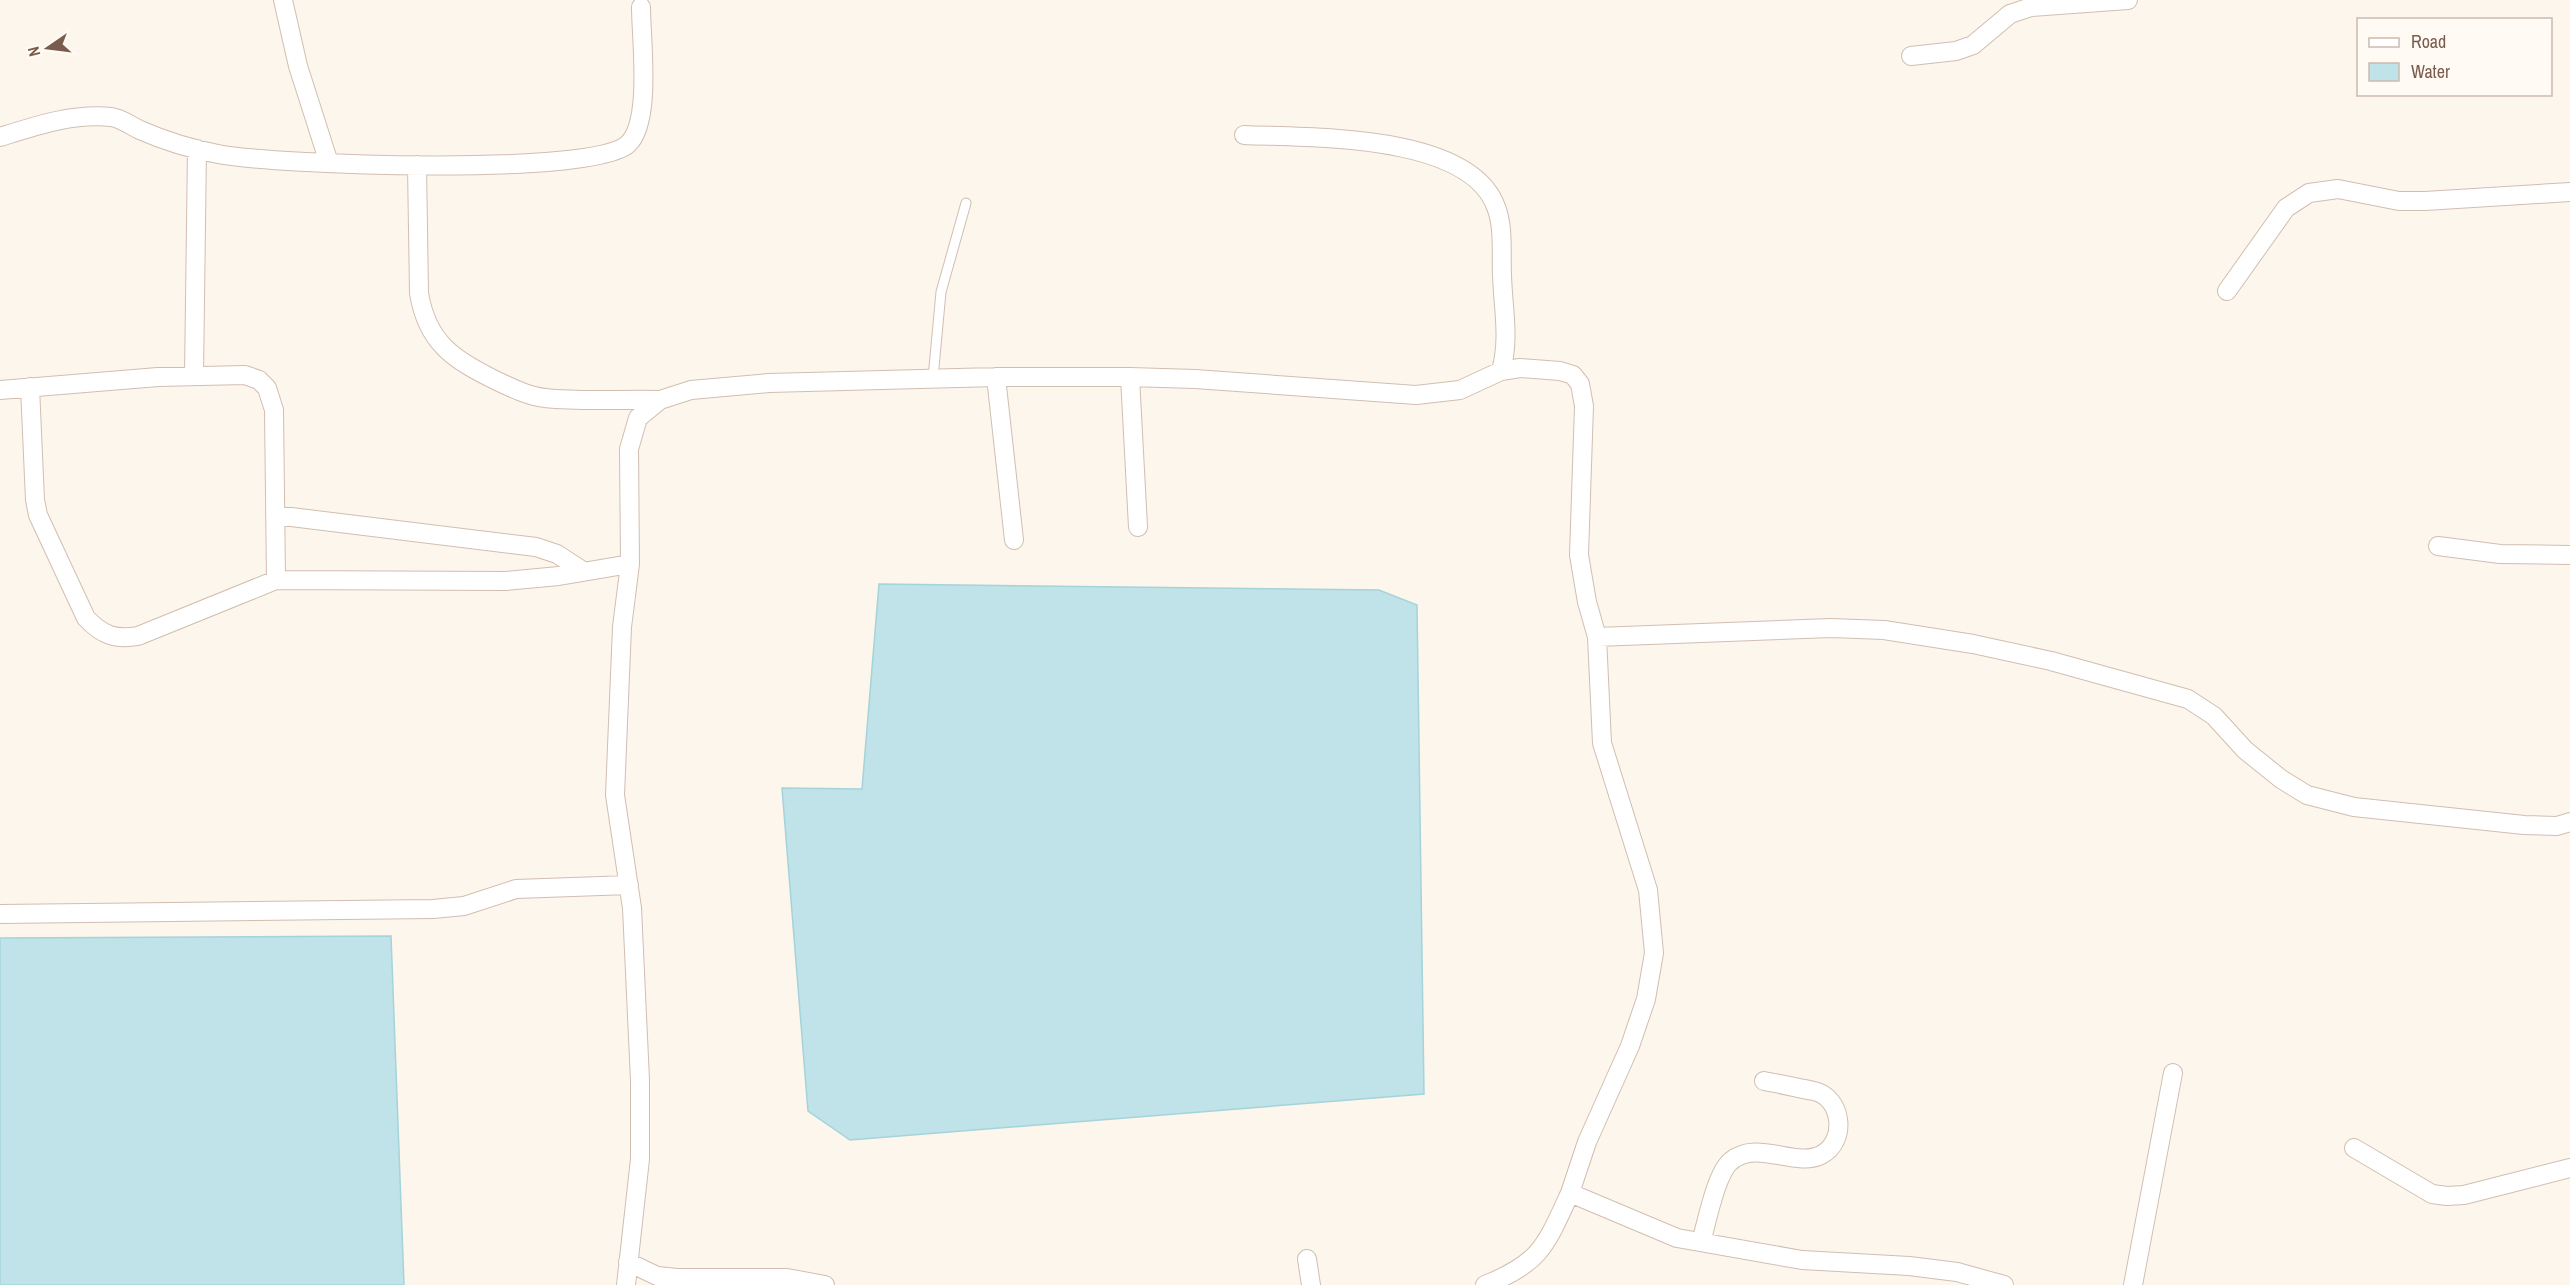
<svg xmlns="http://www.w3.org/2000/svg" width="2570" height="1285" font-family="'Archivo Narrow',sans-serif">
<rect width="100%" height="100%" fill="#fdf6ec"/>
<path fill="#bfe3e8" stroke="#a5d3da" stroke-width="1.5" d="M 879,584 L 1379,590 L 1417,605 L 1424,1094 L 850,1140 L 808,1111 L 782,788 L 862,789 Z
M 391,936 L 404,1285 L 0,1285 L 0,938 Z"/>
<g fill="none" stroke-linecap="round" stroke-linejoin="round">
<defs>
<path id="lane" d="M 933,378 L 941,292 L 966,203"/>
<path id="street" d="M 283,0 L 298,66 L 329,163
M 1911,56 L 1956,51 L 1973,45 L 2010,14 L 2031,7 L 2128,0
M 1244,135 C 1310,138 1469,133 1496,207 C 1504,227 1501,254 1502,275 C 1503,309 1510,338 1501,371
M 0,137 C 35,126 73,113 111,117 C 121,118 131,126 140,130 C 165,141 191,149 218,154 C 274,165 593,177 628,144 C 652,122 641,39 641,7
M 417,165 L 419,293 C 427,343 454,360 497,381 C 512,388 528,396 545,398 C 582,402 622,399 660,400
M 2227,291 L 2286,208 L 2309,193 L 2338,189 L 2399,201 L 2425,201 L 2570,192
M 194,376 L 197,149
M 996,377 L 1014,540
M 1130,377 L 1138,527
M 30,387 L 35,500 L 38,515 L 86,618 C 102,635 115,640 138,636 L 276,580 L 506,581 L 559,576 L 630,564
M 0,390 L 158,377 L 245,375 L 259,380 L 267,388 L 274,410 L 276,580
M 275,515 L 536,547 L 557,554 L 583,571
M 2438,546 L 2500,554 L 2570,555
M 1597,637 L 1831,628 L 1884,630 L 1973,644 L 2051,661 L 2188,699 L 2214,716 L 2245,750 L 2281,779 L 2307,795 L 2354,807 L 2524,825 L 2557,826 L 2570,822
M 0,914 L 433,909 L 464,906 L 516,889 L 629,885
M 2354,1148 L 2432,1194 L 2447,1196 L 2464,1195 L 2570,1168
M 1701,1242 C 1707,1222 1716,1173 1731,1161 C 1757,1139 1795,1168 1821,1155 C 1848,1141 1842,1097 1814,1091 C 1798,1088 1781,1084 1764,1081
M 1307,1259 L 1311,1285
M 628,1262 L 657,1276 L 677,1278 L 787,1278 L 825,1285
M 626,1285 L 640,1159 L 640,1080 L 632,908 L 615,795 L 622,627 L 630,564 L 629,449 L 638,418 L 660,400 L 691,390 L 769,383 L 996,377 L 1130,377 L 1195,379 L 1416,395 L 1460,390 L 1501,371 L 1520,368 L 1560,371 L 1573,375 L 1580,384 L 1584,406 L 1579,555 L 1587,602 L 1597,637 L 1602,743 L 1648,890 L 1654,953 L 1646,999 L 1630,1046 L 1587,1142 L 1570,1193 L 1677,1238 L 1802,1260 L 1909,1266 L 1957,1272 L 2004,1285
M 1485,1285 C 1541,1263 1546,1245 1570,1193
M 2133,1285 L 2173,1073"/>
</defs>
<use href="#lane" stroke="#d1beb0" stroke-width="11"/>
<use href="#street" stroke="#d1beb0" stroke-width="20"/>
<use href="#lane" stroke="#fff" stroke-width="9"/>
<use href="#street" stroke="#fff" stroke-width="18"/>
</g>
<rect x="2357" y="18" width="195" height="78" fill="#fffaf3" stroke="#cabbb1" stroke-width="1.5"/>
<rect x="2369" y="38" width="30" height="9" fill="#ffffff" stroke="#cabbb1" stroke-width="1.5"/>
<text x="2411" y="48" font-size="18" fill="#7a5c4d">Road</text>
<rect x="2369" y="63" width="30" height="18" fill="#bfe3e8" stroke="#cabbb1" stroke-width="1.5"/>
<text x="2411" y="78" font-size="18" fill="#7a5c4d">Water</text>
<g transform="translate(48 48) rotate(256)" stroke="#fffaf3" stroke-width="4.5" paint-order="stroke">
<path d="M0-4.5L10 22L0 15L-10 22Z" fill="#7a5c4d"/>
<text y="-9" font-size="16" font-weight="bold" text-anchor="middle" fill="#7a5c4d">N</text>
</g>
</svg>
